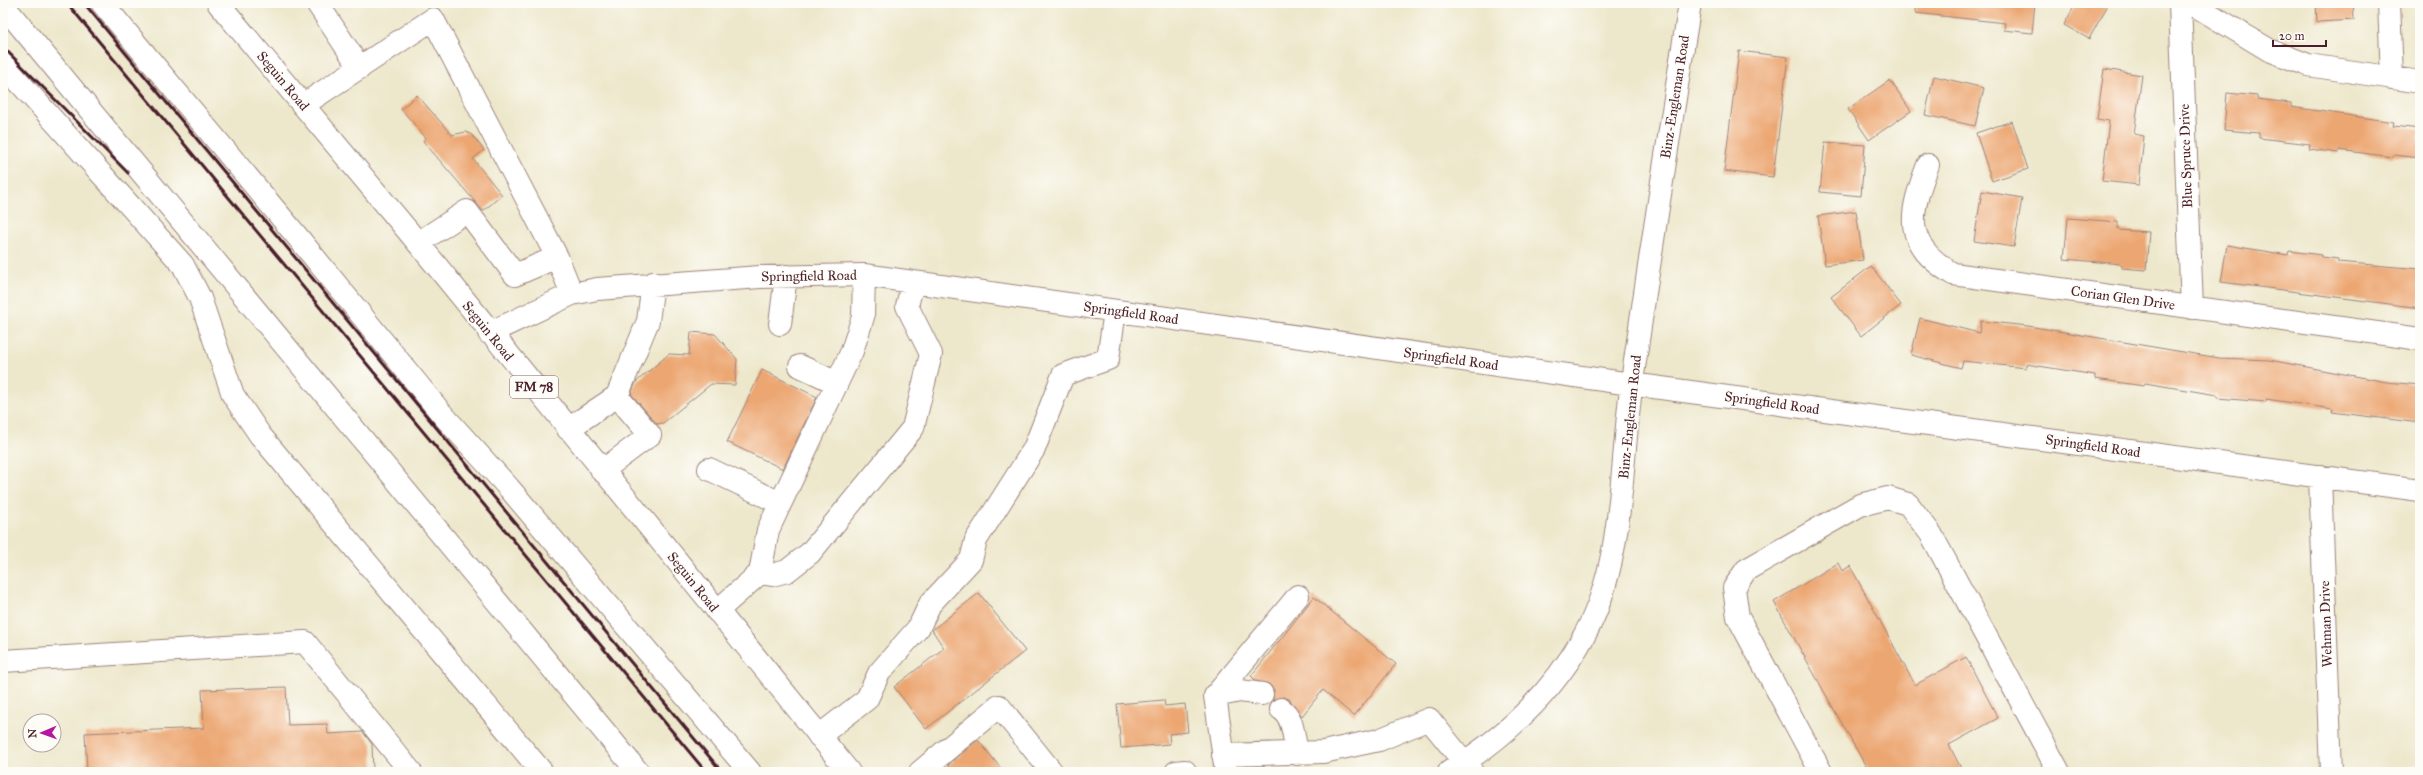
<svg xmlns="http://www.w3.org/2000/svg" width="2423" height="775" font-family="'IM FELL Great Primer',serif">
<rect width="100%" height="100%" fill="#fdfcf7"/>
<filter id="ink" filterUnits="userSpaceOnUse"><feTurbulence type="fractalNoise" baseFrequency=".025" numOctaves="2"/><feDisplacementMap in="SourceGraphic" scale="8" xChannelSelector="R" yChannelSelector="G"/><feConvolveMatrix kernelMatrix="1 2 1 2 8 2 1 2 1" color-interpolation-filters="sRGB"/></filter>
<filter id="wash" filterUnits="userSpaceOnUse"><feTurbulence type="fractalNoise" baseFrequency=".012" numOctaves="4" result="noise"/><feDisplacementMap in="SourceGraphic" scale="16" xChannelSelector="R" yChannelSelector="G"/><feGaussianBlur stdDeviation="0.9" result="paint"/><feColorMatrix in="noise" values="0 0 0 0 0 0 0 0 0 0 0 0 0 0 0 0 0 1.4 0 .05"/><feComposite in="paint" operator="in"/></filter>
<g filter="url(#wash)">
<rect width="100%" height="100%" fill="#ede7cb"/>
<g id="blocks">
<path fill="#eca671" d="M 1915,3 L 2035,3 L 2032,33 L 2004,30 L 2005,23 L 1915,13 Z
M 2076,3 L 2109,3 L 2089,39 L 2064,25 Z
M 2316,3 L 2353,3 L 2354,20 L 2317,22 Z
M 1739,51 L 1788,57 L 1773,177 L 1724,171 Z
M 2104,69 L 2142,75 L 2134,134 L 2144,136 L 2139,185 L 2102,181 L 2109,121 L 2097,119 Z
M 1934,76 L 1984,88 L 1975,126 L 1925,115 Z
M 1890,80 L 1911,111 L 1869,140 L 1848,109 Z
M 2227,93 L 2257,96 L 2257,99 L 2291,103 L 2291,107 L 2394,122 L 2393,126 L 2420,129 L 2420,158 L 2394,155 L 2393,157 L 2339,150 L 2339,153 L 2309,149 L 2310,144 L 2259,138 L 2259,133 L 2224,130 Z
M 417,95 L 452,135 L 466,132 L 472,135 L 484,150 L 473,159 L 502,195 L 483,211 L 423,141 L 426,138 L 401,109 Z
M 2012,121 L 2028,169 L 1992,181 L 1976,133 Z
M 1825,142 L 1865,145 L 1861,196 L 1820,192 Z
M 1982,191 L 2022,198 L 2014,247 L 1974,241 Z
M 1856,211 L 1863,260 L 1825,265 L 1818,216 Z
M 2068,218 L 2118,222 L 2118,230 L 2149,232 L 2146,270 L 2122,268 L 2122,264 L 2064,259 Z
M 2227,245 L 2288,255 L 2289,251 L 2322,255 L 2322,257 L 2338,259 L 2338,262 L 2420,269 L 2420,308 L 2221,282 Z
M 1871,266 L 1901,305 L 1861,336 L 1831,297 Z
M 1920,318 L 1979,333 L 1981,321 L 2028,326 L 2219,358 L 2269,360 L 2387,382 L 2420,385 L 2420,423 L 2332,412 L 2333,409 L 2266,399 L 2266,402 L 2217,398 L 2217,395 L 2145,383 L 2144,386 L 2095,379 L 2095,375 L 2026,364 L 2026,368 L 1963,361 L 1961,368 L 1911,355 Z
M 691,332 L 715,334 L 737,359 L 735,385 L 711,384 L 663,423 L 657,424 L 631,394 L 636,382 L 669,354 L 689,355 Z
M 762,370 L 817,397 L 783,469 L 727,442 Z
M 1838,563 L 1842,571 L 1850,566 L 1915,685 L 1966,657 L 1998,718 L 1949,745 L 1963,772 L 1869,772 L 1774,602 Z
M 979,593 L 1025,651 L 926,729 L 894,687 L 944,648 L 932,630 Z
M 1314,597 L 1396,664 L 1354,716 L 1323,690 L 1302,716 L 1289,699 L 1283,697 L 1273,700 L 1274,690 L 1269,684 L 1256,681 L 1251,676 Z
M 286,687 L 288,725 L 327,724 L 328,734 L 363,732 L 372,744 L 373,772 L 87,772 L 85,733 L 204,728 L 202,690 Z
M 1164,700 L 1165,706 L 1185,704 L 1188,732 L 1169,734 L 1170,744 L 1121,748 L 1117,704 Z
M 978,740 L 1004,772 L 953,772 L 948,765 Z"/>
</g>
</g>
<g filter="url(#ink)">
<use href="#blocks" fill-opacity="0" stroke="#9c837b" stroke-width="1"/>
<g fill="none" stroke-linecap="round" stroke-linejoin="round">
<defs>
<path id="minor" d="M 102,3 L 296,235 L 442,414 L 509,488 L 750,772
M 317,3 L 360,68
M 2180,3 L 2192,308
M 2191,3 L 2269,50 L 2308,65 L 2420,82
M 2389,3 L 2392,78
M 3,5 L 638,772
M 3,64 L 183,265 L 200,298 L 233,395 L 260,435 L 542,772
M 303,105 L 433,19 L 557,257 L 572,294
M 1928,165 C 1909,215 1902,243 1953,274 L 2420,339
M 418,243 L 467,211 L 515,275 L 557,257
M 780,324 L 786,276
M 489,333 L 572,294 L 597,289 L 760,277 L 864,275 L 1631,384 L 2420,490
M 800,366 L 837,383
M 568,429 L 617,396 L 648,321 L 653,283
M 709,469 L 780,503
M 602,471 L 650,435 L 617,396
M 2320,476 L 2331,772
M 760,573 L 772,575 L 787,571 L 810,553 L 913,428 L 931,354 L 907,306 L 913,282
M 717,611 L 760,573 L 768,530 L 852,351 L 863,317 L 864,275
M 3,661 L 305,642 L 411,772
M 1215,696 L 1240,691 L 1262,694
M 1281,709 C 1294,717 1294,740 1297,754
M 819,736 L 867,699 L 879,673 L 919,627 L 930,604 L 971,560 L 976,540 L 1034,449 L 1063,375 L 1108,359 L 1115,311
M 1223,755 L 1323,752 L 1379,740 L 1429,719 L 1472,772
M 920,772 L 999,706 L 1052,772
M 1176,772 L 1185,771
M 1226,772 L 1215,696 L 1298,596
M 1449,772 C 1504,738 1552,694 1584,636 C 1625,563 1620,463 1632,382 C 1650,255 1670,129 1690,3
M 1821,772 L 1738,617 L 1734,588 L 1746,570 L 1860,505 L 1888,498 L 1908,504 L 1931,534 L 2059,772"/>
<path id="major" d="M 218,3 L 418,243 L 849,772"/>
</defs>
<use href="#minor" stroke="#9c837b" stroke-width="24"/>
<use href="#major" stroke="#9c837b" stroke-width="24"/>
<use href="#minor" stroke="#fff" stroke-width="22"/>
<use href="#major" stroke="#fff" stroke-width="22"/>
<path stroke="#4a1f2b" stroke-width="3" d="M 67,3 L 706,772
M 84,3 L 722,772
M 3,47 L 128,173"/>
</g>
</g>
<g text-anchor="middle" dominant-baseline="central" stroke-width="4" stroke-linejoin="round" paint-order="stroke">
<rect fill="#fdfcf7" stroke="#806168" stroke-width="1" x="510" y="376" width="48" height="22" rx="3"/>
<g font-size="13" font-weight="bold" fill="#4a1f2b">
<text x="534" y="387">FM 78</text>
</g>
<g font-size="14" fill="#4a1f2b" stroke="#fdfcf7">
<text transform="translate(283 81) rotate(50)">Seguin Road</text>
<text transform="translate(1675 97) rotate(-81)">Binz-Engleman Road</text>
<text transform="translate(2186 156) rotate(-92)">Blue Spruce Drive</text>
<text transform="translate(809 276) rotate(-1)">Springfield Road</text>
<text transform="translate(2123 298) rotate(8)">Corian Glen Drive</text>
<text transform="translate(1131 313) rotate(8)">Springfield Road</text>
<text transform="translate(488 331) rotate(51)">Seguin Road</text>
<text transform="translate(1451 359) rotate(8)">Springfield Road</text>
<text transform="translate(1772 403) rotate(8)">Springfield Road</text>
<text transform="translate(1630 417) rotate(-84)">Binz-Engleman Road</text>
<text transform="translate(2093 446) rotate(8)">Springfield Road</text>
<text transform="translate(693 582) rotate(51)">Seguin Road</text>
<text transform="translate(2326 624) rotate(-92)">Wehman Drive</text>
</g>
</g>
<rect width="2423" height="775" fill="none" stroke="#fdfcf7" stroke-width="16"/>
<g transform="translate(42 733) rotate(268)"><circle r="19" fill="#fdfcf7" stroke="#b5a4a5"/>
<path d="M0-3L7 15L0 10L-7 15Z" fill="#b5179e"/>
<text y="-6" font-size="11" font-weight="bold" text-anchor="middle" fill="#4a1f2b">N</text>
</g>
<path d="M2273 40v6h53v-6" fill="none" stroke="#4a1f2b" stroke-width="2"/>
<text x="2279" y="40" font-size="12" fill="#4a1f2b" stroke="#fdfcf7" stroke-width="3" paint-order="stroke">20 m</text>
</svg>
